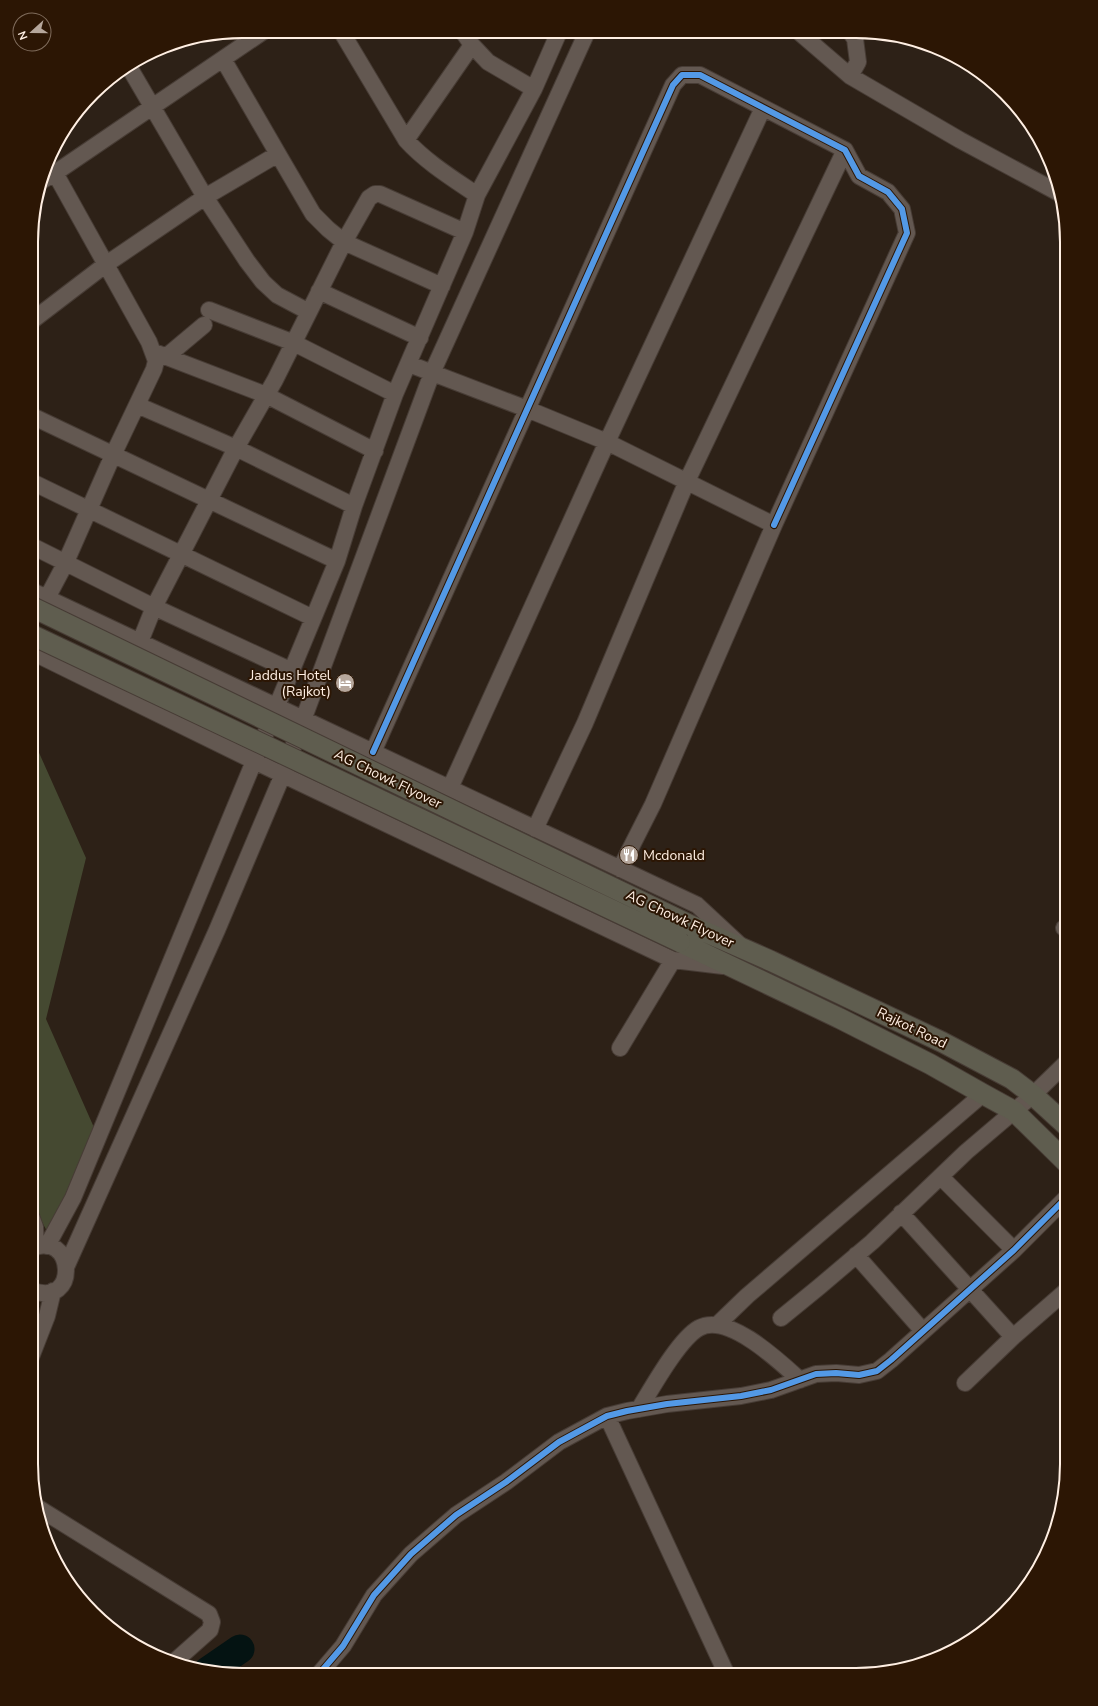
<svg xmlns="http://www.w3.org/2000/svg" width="1098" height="1706" font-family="'Nunito Sans',sans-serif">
<rect width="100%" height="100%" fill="#2d2117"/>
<path fill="#454931" d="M 32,737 L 86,858 L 46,1019 L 96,1132 L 48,1233 L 31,1202 Z"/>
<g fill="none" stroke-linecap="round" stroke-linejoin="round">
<path stroke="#041312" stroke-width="29" d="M 208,1671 L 240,1649"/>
<defs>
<path id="minor" d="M 341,31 L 406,140
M 463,32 L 472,45 L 406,140 C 426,162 452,178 477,195
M 800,33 L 850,76 L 960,140 L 1057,192
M 472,45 L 488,62 L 534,89
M 223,59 L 278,154
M 129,67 L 205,197 L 247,261 L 263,282 L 277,295 L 309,312
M 850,76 L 858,62 L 855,39 L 851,33
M 55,173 L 264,31
M 43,180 L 55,173 L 149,342 L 156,361 L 154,369 L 113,455 L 65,564 L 47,598
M 319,291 L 420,338
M 209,310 L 294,343 L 395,394
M 33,320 L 105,265 L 205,197 L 278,154 L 313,214 L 328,229 L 344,242 L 442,286
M 154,352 L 266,395 L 375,451
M 167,356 L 204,325
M 409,364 L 527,409 L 607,442 L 774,525 L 653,804 L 620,869
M 137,405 L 236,448 L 354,506
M 32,416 L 337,561
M 32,482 L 313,618
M 32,546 L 154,607 L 292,671
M 32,591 L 697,905 L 739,944
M 140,642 L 154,607 L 236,448 L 275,380 L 344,242 L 369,198 L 375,194 L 380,194 L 465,232
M 32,652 L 254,761 L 673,960 L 723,966
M 373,752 L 673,85 L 682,75 L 700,75 L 845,150 L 859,176 L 888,192 L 902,209 L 907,233 L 774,525
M 450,788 L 607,442 L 763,108
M 535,829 L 585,723 L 687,481 L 845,150
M 1064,928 L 1067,926
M 620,1048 L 673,960
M 941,1177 L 1014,1250
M 901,1213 L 1013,1337
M 31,1216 L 35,1227 L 36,1247
M 47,1246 L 73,1198 L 337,561 L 354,506 L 395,394 L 465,232 L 477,195 L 534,89 L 559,32
M 856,1255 L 923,1331
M 67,1265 L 217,930 L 283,774 L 432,373 L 587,32
M 31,1290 C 81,1310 74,1227 31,1249
M 781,1318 L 819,1287 L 872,1242 L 966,1152 L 1033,1095 L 1067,1062
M 718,1324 L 747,1296 L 983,1094
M 31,1357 L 47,1316 L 53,1291
M 965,1383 L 1013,1337 L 1067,1290
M 639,1409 C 652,1388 679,1339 699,1328 C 728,1312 780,1362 800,1380
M 607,1416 L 727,1675
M 40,1509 L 209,1614 L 212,1622 L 210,1630 L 174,1662
M 319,1674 L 343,1646 L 374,1595 L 411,1554 L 456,1515 L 506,1482 L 559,1442 L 607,1416 L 627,1411 L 667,1404 L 741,1396 L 771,1390 L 816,1374 L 836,1373 L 859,1375 L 877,1371 L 891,1360 L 1014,1250 L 1067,1197"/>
<path id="major" d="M 692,926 L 771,961 L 942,1042 L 1012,1079 L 1033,1095 L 1067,1126
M 680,942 L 839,1018 L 930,1064 L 983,1094 L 1014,1111 L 1067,1163"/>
</defs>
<use href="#minor" stroke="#473c35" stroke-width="18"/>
<use href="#major" stroke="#473c35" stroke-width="22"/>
<use href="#minor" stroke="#635851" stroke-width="16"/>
<use href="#major" stroke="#5f5d4f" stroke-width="20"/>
<defs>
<path id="major-bridge" d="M 32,607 L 692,926
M 32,635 L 680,942"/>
</defs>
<use href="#major-bridge" stroke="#473c35" stroke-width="22" stroke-linecap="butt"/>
<use href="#major-bridge" stroke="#5f5d4f" stroke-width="20"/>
<defs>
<path id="cycleway" d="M 373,752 L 673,85 L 682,75 L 700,75 L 845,150 L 859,176 L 888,192 L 902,209 L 907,233 L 774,525
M 319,1674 L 343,1646 L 374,1595 L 411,1554 L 456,1515 L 506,1482 L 559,1442 L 607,1416 L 627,1411 L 667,1404 L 741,1396 L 771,1390 L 816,1374 L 836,1373 L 859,1375 L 877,1371 L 891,1360 L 1014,1250 L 1067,1197"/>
</defs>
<use href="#cycleway" stroke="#2c1604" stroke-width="8"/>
<use href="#cycleway" stroke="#5399e6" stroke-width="6"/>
</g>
<defs>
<symbol id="hotel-disc" viewBox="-11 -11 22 22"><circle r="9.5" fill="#b6a79c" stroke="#2c1604"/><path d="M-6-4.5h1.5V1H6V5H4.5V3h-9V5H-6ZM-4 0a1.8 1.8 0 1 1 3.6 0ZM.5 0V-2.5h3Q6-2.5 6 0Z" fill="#fff"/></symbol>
<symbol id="restaurant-disc" viewBox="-11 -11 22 22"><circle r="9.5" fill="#b6a79c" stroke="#2c1604"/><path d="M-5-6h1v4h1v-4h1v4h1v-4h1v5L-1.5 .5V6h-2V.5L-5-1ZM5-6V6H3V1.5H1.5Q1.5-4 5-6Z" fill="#fff"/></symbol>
</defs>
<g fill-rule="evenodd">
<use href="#hotel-disc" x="334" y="672" width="22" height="22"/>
<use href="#restaurant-disc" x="618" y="844" width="22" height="22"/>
</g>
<g text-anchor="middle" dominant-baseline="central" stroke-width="4" stroke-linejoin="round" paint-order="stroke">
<g font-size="14" fill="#ffefe3" stroke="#2c1604" text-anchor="end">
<text x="331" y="675">Jaddus Hotel<tspan x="331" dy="16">(Rajkot)</tspan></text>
<text x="643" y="855" text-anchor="start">Mcdonald</text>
</g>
<g font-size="14" fill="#ffefe3" stroke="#2c1604">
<text transform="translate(388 779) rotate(26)">AG Chowk Flyover</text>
<text transform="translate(680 919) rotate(25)">AG Chowk Flyover</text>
<text transform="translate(912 1028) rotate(26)">Rajkot Road</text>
</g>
</g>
<path d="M0 0H1098V1706H0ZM242 38H856A204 204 0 0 1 1060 242V1464A204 204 0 0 1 856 1668H242A204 204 0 0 1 38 1464V242A204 204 0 0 1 242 38Z" fill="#2c1604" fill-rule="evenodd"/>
<path fill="none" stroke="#ffefe3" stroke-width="2" d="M242 38H856A204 204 0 0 1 1060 242V1464A204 204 0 0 1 856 1668H242A204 204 0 0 1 38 1464V242A204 204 0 0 1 242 38Z"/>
<g transform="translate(32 32) rotate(249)"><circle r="19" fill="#2c1604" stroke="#806d5d"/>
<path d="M0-3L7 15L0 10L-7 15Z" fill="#b6a79c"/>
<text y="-6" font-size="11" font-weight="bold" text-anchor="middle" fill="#ffefe3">N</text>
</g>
</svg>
